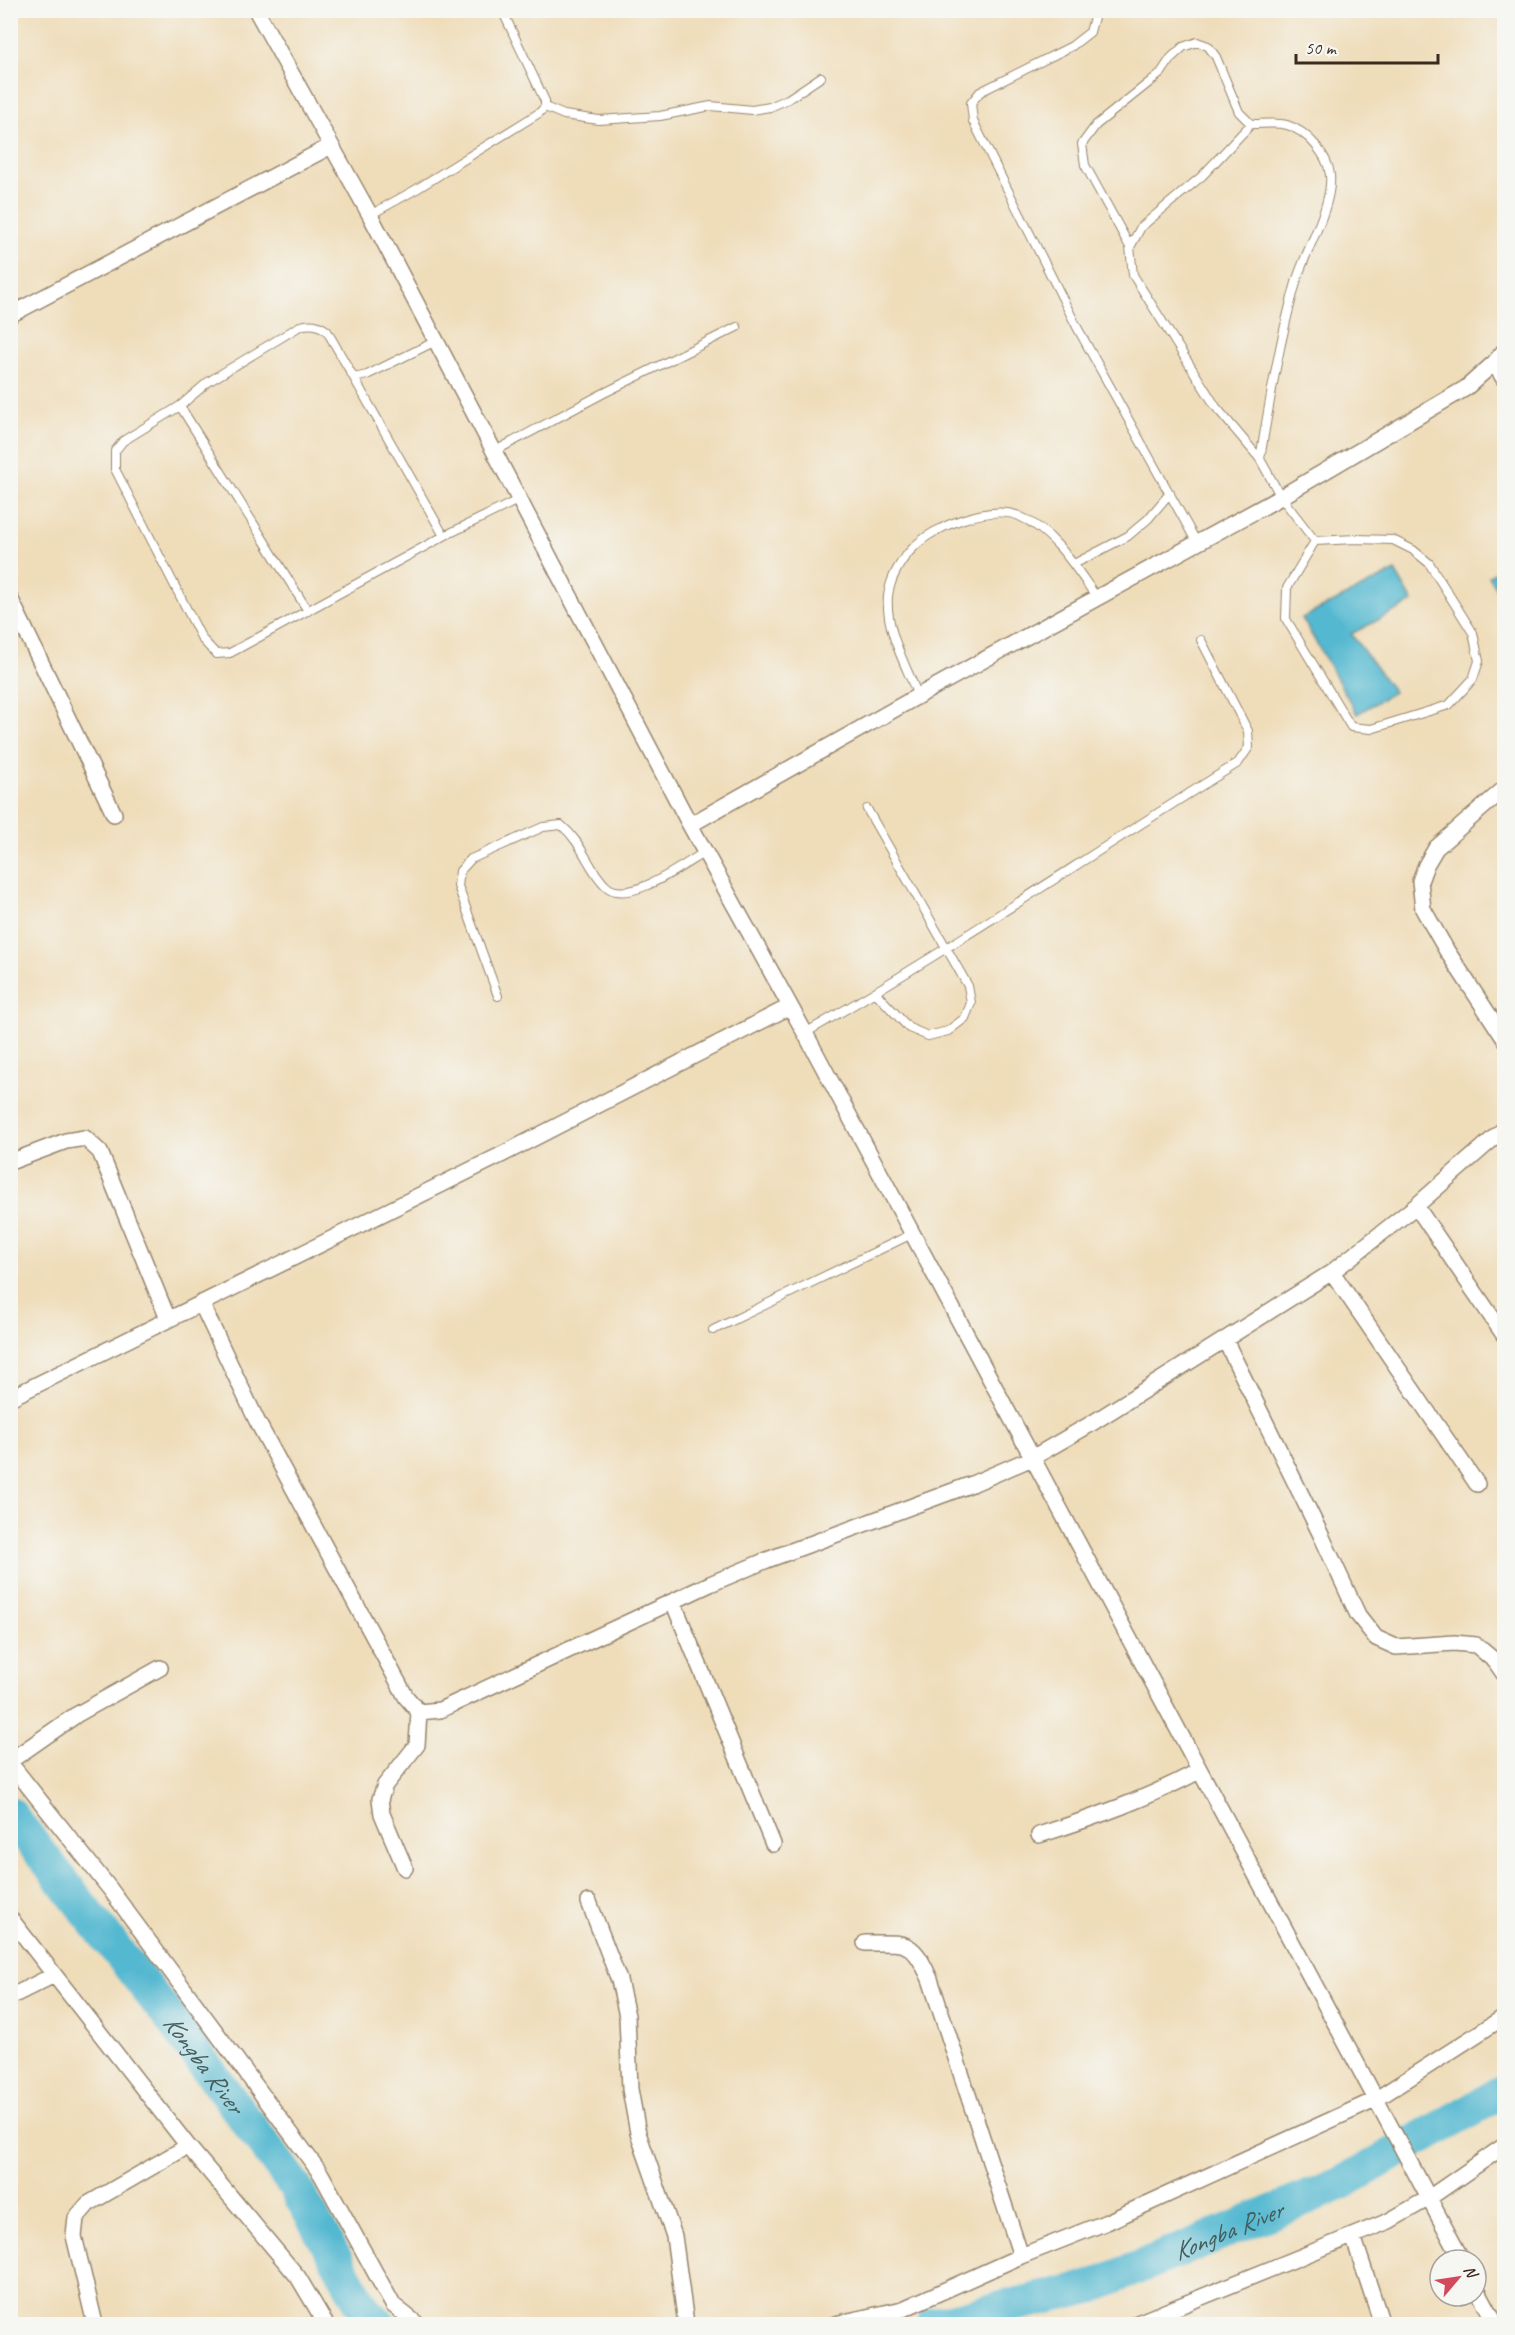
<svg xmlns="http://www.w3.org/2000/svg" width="1515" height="2335" font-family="Caveat,sans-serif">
<rect width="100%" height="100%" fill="#f6f6f2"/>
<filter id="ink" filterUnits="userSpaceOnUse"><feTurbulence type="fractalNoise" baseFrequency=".0167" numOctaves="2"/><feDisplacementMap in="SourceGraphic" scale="12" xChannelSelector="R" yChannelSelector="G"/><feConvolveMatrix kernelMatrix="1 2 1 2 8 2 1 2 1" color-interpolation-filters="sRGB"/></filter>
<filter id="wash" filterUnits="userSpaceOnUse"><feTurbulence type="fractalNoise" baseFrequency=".008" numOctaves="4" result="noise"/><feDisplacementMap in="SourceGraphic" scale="24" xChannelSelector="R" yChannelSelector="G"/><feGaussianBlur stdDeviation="1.35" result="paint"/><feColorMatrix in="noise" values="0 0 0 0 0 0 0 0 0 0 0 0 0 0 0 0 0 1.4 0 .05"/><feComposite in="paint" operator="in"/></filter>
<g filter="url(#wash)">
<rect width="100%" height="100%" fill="#efddba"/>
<path fill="#52b8d0" stroke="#467177" stroke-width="1.5" d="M 1504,568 L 1504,603 L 1489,576 Z
M 1395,571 L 1413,602 L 1351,634 L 1394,692 L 1357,714 L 1302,618 Z"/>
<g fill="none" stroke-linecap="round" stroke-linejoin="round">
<g stroke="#52b8d0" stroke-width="34">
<path id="s1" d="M 10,1814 L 173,2022 L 294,2185 L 366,2312 L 380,2324"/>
<path id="s2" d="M 933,2324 L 1091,2287 L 1340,2184 L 1504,2091"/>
</g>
</g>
</g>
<g filter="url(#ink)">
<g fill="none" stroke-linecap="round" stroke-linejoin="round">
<defs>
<path id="service" d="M 1096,10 L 1090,32 L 1072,46 L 980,92 L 971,103 L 973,121 L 1078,329 L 1197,543
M 545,107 L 564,115 L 599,120 L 660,116 L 711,106 L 752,110 L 770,107 L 788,99 L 821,77
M 1251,124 L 1202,176 L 1141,227 L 1130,247 L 1133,275 L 1216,407 L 1260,459 L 1281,497 L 1315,541 L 1356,539 L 1393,540 L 1413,550 L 1429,563 L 1473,633 L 1479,661 L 1473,679 L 1449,705 L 1371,729 L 1351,727 L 1286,619 L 1287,588 L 1315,541
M 370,215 L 415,190 L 539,113 L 545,107 L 545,101 L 502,10
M 1130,247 L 1085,165 L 1082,144 L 1096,125 L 1161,73 L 1171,58 L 1183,47 L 1197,42 L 1208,46 L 1216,57 L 1239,112 L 1251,124 C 1262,124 1277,122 1287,125 C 1307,131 1328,155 1330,175 C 1333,205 1306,250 1297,279 C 1280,338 1270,399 1260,459
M 436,341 L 367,375 L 354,378 L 327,331 C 318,324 311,323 300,326 L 208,382 L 180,406 L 123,441 L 115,451 L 115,469 L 202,639 L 216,654 L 230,653 L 444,536 L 520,499
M 354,378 L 444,536
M 180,406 L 308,611
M 495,451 L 602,394 L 737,327
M 1074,564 L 1128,536 L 1148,519 L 1170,493
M 918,696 C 906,665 885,630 888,596 C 890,578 901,560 913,548 C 933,526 991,504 1019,516 C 1054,531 1076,568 1097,598
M 867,809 L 968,986 L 971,1003 L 965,1018 L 948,1031 L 928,1036 L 909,1028 L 875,992
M 498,996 L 458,886 L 460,871 L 471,859 L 543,827 L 561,825 C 583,843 587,867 605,885 C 626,908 684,864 705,852
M 805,1033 C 952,949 1093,852 1238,763 L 1249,747 L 1248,731 L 1201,640
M 713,1330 L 912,1234"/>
<path id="minor" d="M 256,10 L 370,215 L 690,825 L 805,1033 L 1462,2260
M 10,315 L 331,146
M 1494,363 L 1504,379
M 10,598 L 114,814
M 1504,789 L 1436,848 L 1426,865 L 1420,881 L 1423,909 L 1447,951 L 1504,1038
M 690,825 L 918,696 L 1281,497 L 1466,388 L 1494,363 L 1504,351
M 10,1162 L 66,1141 L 85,1138 L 100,1152 L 168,1319
M 1416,1206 L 1504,1335
M 1332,1272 L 1477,1484
M 201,1303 L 257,1421 L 406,1697 L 419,1712 L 440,1710 L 710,1584 L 767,1560 L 972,1484 L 1032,1458 L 1089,1425 L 1332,1272 L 1416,1206 L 1504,1129
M 1225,1340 L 1321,1535 L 1358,1615 L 1376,1638 L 1396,1647 L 1454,1643 L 1476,1645 L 1495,1661 L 1504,1674
M 10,1398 L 501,1155 L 789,1007
M 673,1602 L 773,1844
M 10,1761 L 76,1715 L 160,1668
M 10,1763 L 110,1889 L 321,2174 L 393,2305 L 417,2324
M 1039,1835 C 1096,1817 1146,1799 1199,1771
M 405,1868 L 382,1814 L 380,1799 L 385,1785 L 417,1745 L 419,1712
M 589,1902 L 619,1980 L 627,2016 L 630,2089 L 638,2133 L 674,2236 L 686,2324
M 10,1918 L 188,2146 L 298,2277 L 326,2324
M 865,1943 C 907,1943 912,1939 930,1979 L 1021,2256
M 10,1997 L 54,1975
M 1353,2236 L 1382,2324
M 1476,2287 L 1496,2324
M 95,2324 L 74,2236 L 76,2218 L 88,2204 L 188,2146
M 835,2324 L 903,2309 L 1021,2256 L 1107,2222 L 1375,2100 L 1504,2017
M 1135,2324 L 1389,2221 L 1429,2198 L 1504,2146"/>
</defs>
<use href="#service" stroke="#95846c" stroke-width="10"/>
<use href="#minor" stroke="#95846c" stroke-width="18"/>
<use href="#service" stroke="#fff" stroke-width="8"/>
<use href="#minor" stroke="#fff" stroke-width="15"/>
</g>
</g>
<g text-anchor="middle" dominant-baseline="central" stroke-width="5" stroke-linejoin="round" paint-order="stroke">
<g font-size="26" font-style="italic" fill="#435c5c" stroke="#f6f6f2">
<text stroke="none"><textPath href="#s1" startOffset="316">Kongba River</textPath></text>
<text stroke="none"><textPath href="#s2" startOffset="310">Kongba River</textPath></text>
</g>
</g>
<rect width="1515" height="2335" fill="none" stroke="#f6f6f2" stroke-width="36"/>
<g transform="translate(1458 2278) rotate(61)"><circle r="28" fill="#f6f6f2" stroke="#aba49d" stroke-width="1.5"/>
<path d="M0-4.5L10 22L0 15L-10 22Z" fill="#d1495b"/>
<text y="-9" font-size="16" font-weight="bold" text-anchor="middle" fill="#3b2a1e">N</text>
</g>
<path d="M1296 54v9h142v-9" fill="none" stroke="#3b2a1e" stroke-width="3"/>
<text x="1305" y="54" font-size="18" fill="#3b2a1e" stroke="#f6f6f2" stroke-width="4.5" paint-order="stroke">50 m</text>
</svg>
